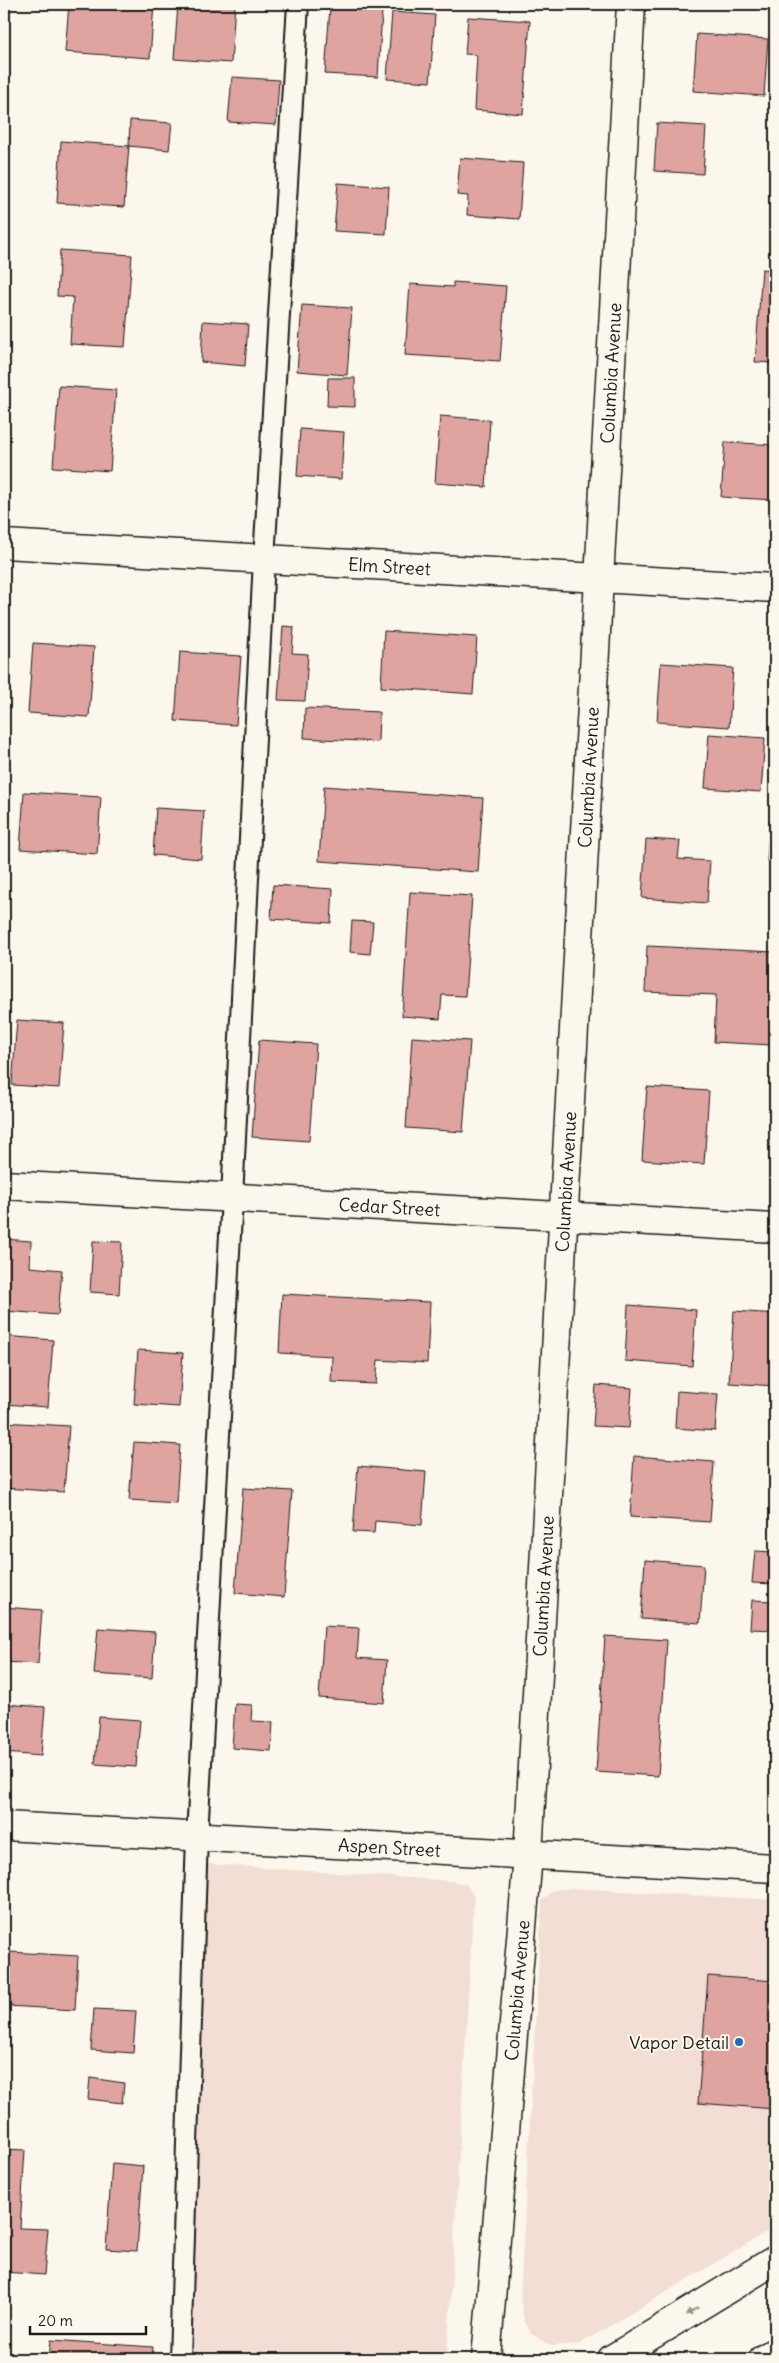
<svg xmlns="http://www.w3.org/2000/svg" width="779" height="2363" font-family="Delius,sans-serif">
<rect width="100%" height="100%" fill="#fbf7ec"/>
<filter id="ink" filterUnits="userSpaceOnUse"><feTurbulence type="fractalNoise" baseFrequency=".02" numOctaves="2"/><feDisplacementMap in="SourceGraphic" scale="10" xChannelSelector="R" yChannelSelector="G"/><feConvolveMatrix kernelMatrix="1 2 1 2 8 2 1 2 1" color-interpolation-filters="sRGB"/></filter>
<g filter="url(#ink)">
<path fill="#f3ded5" d="M 196,1863 L 452,1881 L 466,1884 L 474,1897 L 447,2359 L 180,2359 Z
M 573,1888 L 775,1900 L 775,2227 L 580,2344 L 551,2346 L 531,2334 L 524,2320 L 520,2299 L 542,1900 L 553,1890 Z"/>
<path fill="#dfa4a0" stroke="#1c1c1c" d="M 69,4 L 154,4 L 150,58 L 65,52 Z
M 178,4 L 235,4 L 231,63 L 174,59 Z
M 330,7 L 382,11 L 378,77 L 325,74 Z
M 392,12 L 435,15 L 430,82 L 387,79 Z
M 468,17 L 530,21 L 523,114 L 474,110 L 477,55 L 465,54 Z
M 697,34 L 768,39 L 764,96 L 693,91 Z
M 232,77 L 279,80 L 276,125 L 228,122 Z
M 130,120 L 172,123 L 169,150 L 129,146 Z
M 657,123 L 706,126 L 703,174 L 654,171 Z
M 61,141 L 129,146 L 124,207 L 57,203 Z
M 460,158 L 523,163 L 519,219 L 467,215 L 468,196 L 457,195 Z
M 338,183 L 389,187 L 386,234 L 334,231 Z
M 60,250 L 132,255 L 125,347 L 70,344 L 73,297 L 57,296 Z
M 762,269 L 775,270 L 775,363 L 755,362 Z
M 453,282 L 506,286 L 500,361 L 405,355 L 410,284 L 453,287 Z
M 302,305 L 352,308 L 347,375 L 297,371 Z
M 203,321 L 248,324 L 245,366 L 201,362 Z
M 328,378 L 355,378 L 355,407 L 327,406 Z
M 59,386 L 116,390 L 110,471 L 53,467 Z
M 440,416 L 490,420 L 486,487 L 435,483 Z
M 300,429 L 344,432 L 341,479 L 297,476 Z
M 725,442 L 775,445 L 775,500 L 721,497 Z
M 283,626 L 294,627 L 292,653 L 308,654 L 305,701 L 278,700 Z
M 384,631 L 477,637 L 473,694 L 381,687 Z
M 33,643 L 94,647 L 89,717 L 28,713 Z
M 180,652 L 241,656 L 236,725 L 175,721 Z
M 661,663 L 733,668 L 729,727 L 657,722 Z
M 305,708 L 379,712 L 378,742 L 304,738 Z
M 709,734 L 765,738 L 761,792 L 705,788 Z
M 324,786 L 483,798 L 478,872 L 319,861 Z
M 24,792 L 101,797 L 97,854 L 20,849 Z
M 156,808 L 204,811 L 201,859 L 153,855 Z
M 770,818 L 775,818 L 775,862 L 767,861 Z
M 646,839 L 680,841 L 678,859 L 710,861 L 707,903 L 642,898 Z
M 273,885 L 333,889 L 331,923 L 271,919 Z
M 410,892 L 472,896 L 465,996 L 442,995 L 440,1019 L 402,1016 Z
M 352,921 L 373,922 L 370,954 L 350,952 Z
M 647,946 L 775,952 L 772,1045 L 714,1042 L 716,995 L 645,992 Z
M 17,1020 L 64,1023 L 59,1088 L 12,1085 Z
M 412,1037 L 470,1041 L 463,1132 L 406,1128 Z
M 259,1040 L 316,1044 L 309,1141 L 252,1137 Z
M 647,1087 L 709,1091 L 704,1164 L 642,1160 Z
M 4,1239 L 31,1241 L 30,1267 L 62,1270 L 58,1315 L 4,1311 Z
M 93,1241 L 122,1242 L 119,1294 L 90,1292 Z
M 282,1294 L 430,1302 L 427,1363 L 378,1360 L 376,1384 L 331,1382 L 332,1356 L 279,1353 Z
M 628,1305 L 696,1310 L 692,1366 L 625,1361 Z
M 734,1311 L 775,1314 L 775,1386 L 729,1383 Z
M 4,1336 L 53,1340 L 48,1407 L 4,1404 Z
M 138,1350 L 183,1353 L 179,1407 L 134,1404 Z
M 596,1385 L 632,1388 L 629,1428 L 593,1426 Z
M 677,1391 L 718,1394 L 715,1431 L 675,1428 Z
M 4,1422 L 69,1426 L 64,1492 L 4,1488 Z
M 134,1442 L 180,1445 L 176,1503 L 129,1500 Z
M 634,1456 L 714,1462 L 710,1522 L 630,1517 Z
M 358,1466 L 426,1472 L 422,1525 L 375,1521 L 374,1533 L 353,1532 Z
M 243,1488 L 292,1491 L 284,1597 L 235,1593 Z
M 755,1551 L 775,1552 L 775,1584 L 752,1583 Z
M 645,1560 L 704,1565 L 700,1623 L 641,1619 Z
M 752,1600 L 775,1601 L 775,1630 L 750,1629 Z
M 4,1607 L 42,1610 L 38,1664 L 4,1662 Z
M 324,1626 L 359,1628 L 357,1658 L 387,1660 L 384,1703 L 319,1698 Z
M 98,1628 L 155,1632 L 152,1678 L 94,1674 Z
M 605,1636 L 667,1640 L 658,1776 L 596,1772 Z
M 4,1704 L 45,1707 L 41,1756 L 4,1753 Z
M 235,1704 L 252,1705 L 251,1721 L 273,1722 L 271,1751 L 232,1748 Z
M 99,1717 L 140,1720 L 136,1767 L 95,1764 Z
M 10,1952 L 78,1956 L 75,2010 L 7,2006 Z
M 708,1976 L 775,1981 L 775,2109 L 698,2103 Z
M 94,2009 L 136,2011 L 133,2053 L 91,2050 Z
M 90,2078 L 124,2083 L 122,2103 L 88,2099 Z
M 4,2149 L 25,2150 L 20,2228 L 48,2229 L 44,2275 L 4,2272 Z
M 112,2163 L 143,2166 L 137,2251 L 106,2249 Z
M 51,2340 L 153,2347 L 152,2359 L 49,2359 Z"/>
<g fill="none" stroke-linecap="round" stroke-linejoin="round">
<defs>
<path id="service" d="M 180,2359 L 197,1836 L 232,1198 L 264,559 L 298,4"/>
<g id="minor">
<path id="s1" d="M 4,544 L 775,588"/>
<path id="s2" d="M 4,1185 L 775,1228"/>
<path id="s3" d="M 4,1826 L 775,1868"/>
<path id="s4" d="M 486,2359 L 528,1855 L 631,4"/>
</g>
<path id="primary" d="M 612,2359 L 775,2260
M 763,2359 L 775,2352"/>
</defs>
<use href="#service" stroke="#1c1c1c" stroke-width="24"/>
<use href="#minor" stroke="#1c1c1c" stroke-width="31"/>
<use href="#primary" stroke="#1c1c1c" stroke-width="31"/>
<use href="#service" stroke="#fbf7ec" stroke-width="20"/>
<use href="#minor" stroke="#fbf7ec" stroke-width="28"/>
<use href="#primary" stroke="#fbf7ec" stroke-width="28"/>
</g>
<defs><path id="oneway-solid" d="M-6-.8H1V-3.2L6.5 0L1 3.2V.8H-6Z" transform="scale(1.25)"/></defs>
<use fill="#97948e" href="#oneway-solid" transform="translate(692 2311) rotate(149)"/>
</g>
<circle fill="#1f6fb2" stroke="#fbf7ec" stroke-width="2" cx="739" cy="2042" r="5"/>
<g text-anchor="middle" dominant-baseline="central" stroke-width="4" stroke-linejoin="round" paint-order="stroke">
<g font-size="18" fill="#1c1c1c" stroke="#fbf7ec">
<text stroke="none"><textPath href="#s4" startOffset="1990">Columbia Avenue</textPath></text>
<text stroke="none"><textPath href="#s1" startOffset="386">Elm Street</textPath></text>
<text stroke="none"><textPath href="#s4" startOffset="1585">Columbia Avenue</textPath></text>
<text stroke="none"><textPath href="#s4" startOffset="1180">Columbia Avenue</textPath></text>
<text stroke="none"><textPath href="#s2" startOffset="386">Cedar Street</textPath></text>
<text stroke="none"><textPath href="#s4" startOffset="775">Columbia Avenue</textPath></text>
<text stroke="none"><textPath href="#s3" startOffset="386">Aspen Street</textPath></text>
<text stroke="none"><textPath href="#s4" startOffset="370">Columbia Avenue</textPath></text>
</g>
<g font-size="18" fill="#1c1c1c" stroke="#fbf7ec" text-anchor="end">
<text x="729" y="2042">Vapor Detail</text>
</g>
</g>
<rect width="779" height="2363" fill="none" stroke="#fbf7ec" stroke-width="20"/>
<rect x="10" y="10" width="759" height="2343" fill="none" stroke="#1c1c1c" stroke-width="2" filter="url(#ink)"/>
<path d="M30 2326v8h116v-8" fill="none" stroke="#1c1c1c" stroke-width="2.5"/>
<text x="38" y="2326" font-size="15" fill="#1c1c1c" stroke="#fbf7ec" stroke-width="4" paint-order="stroke">20 m</text>
</svg>
